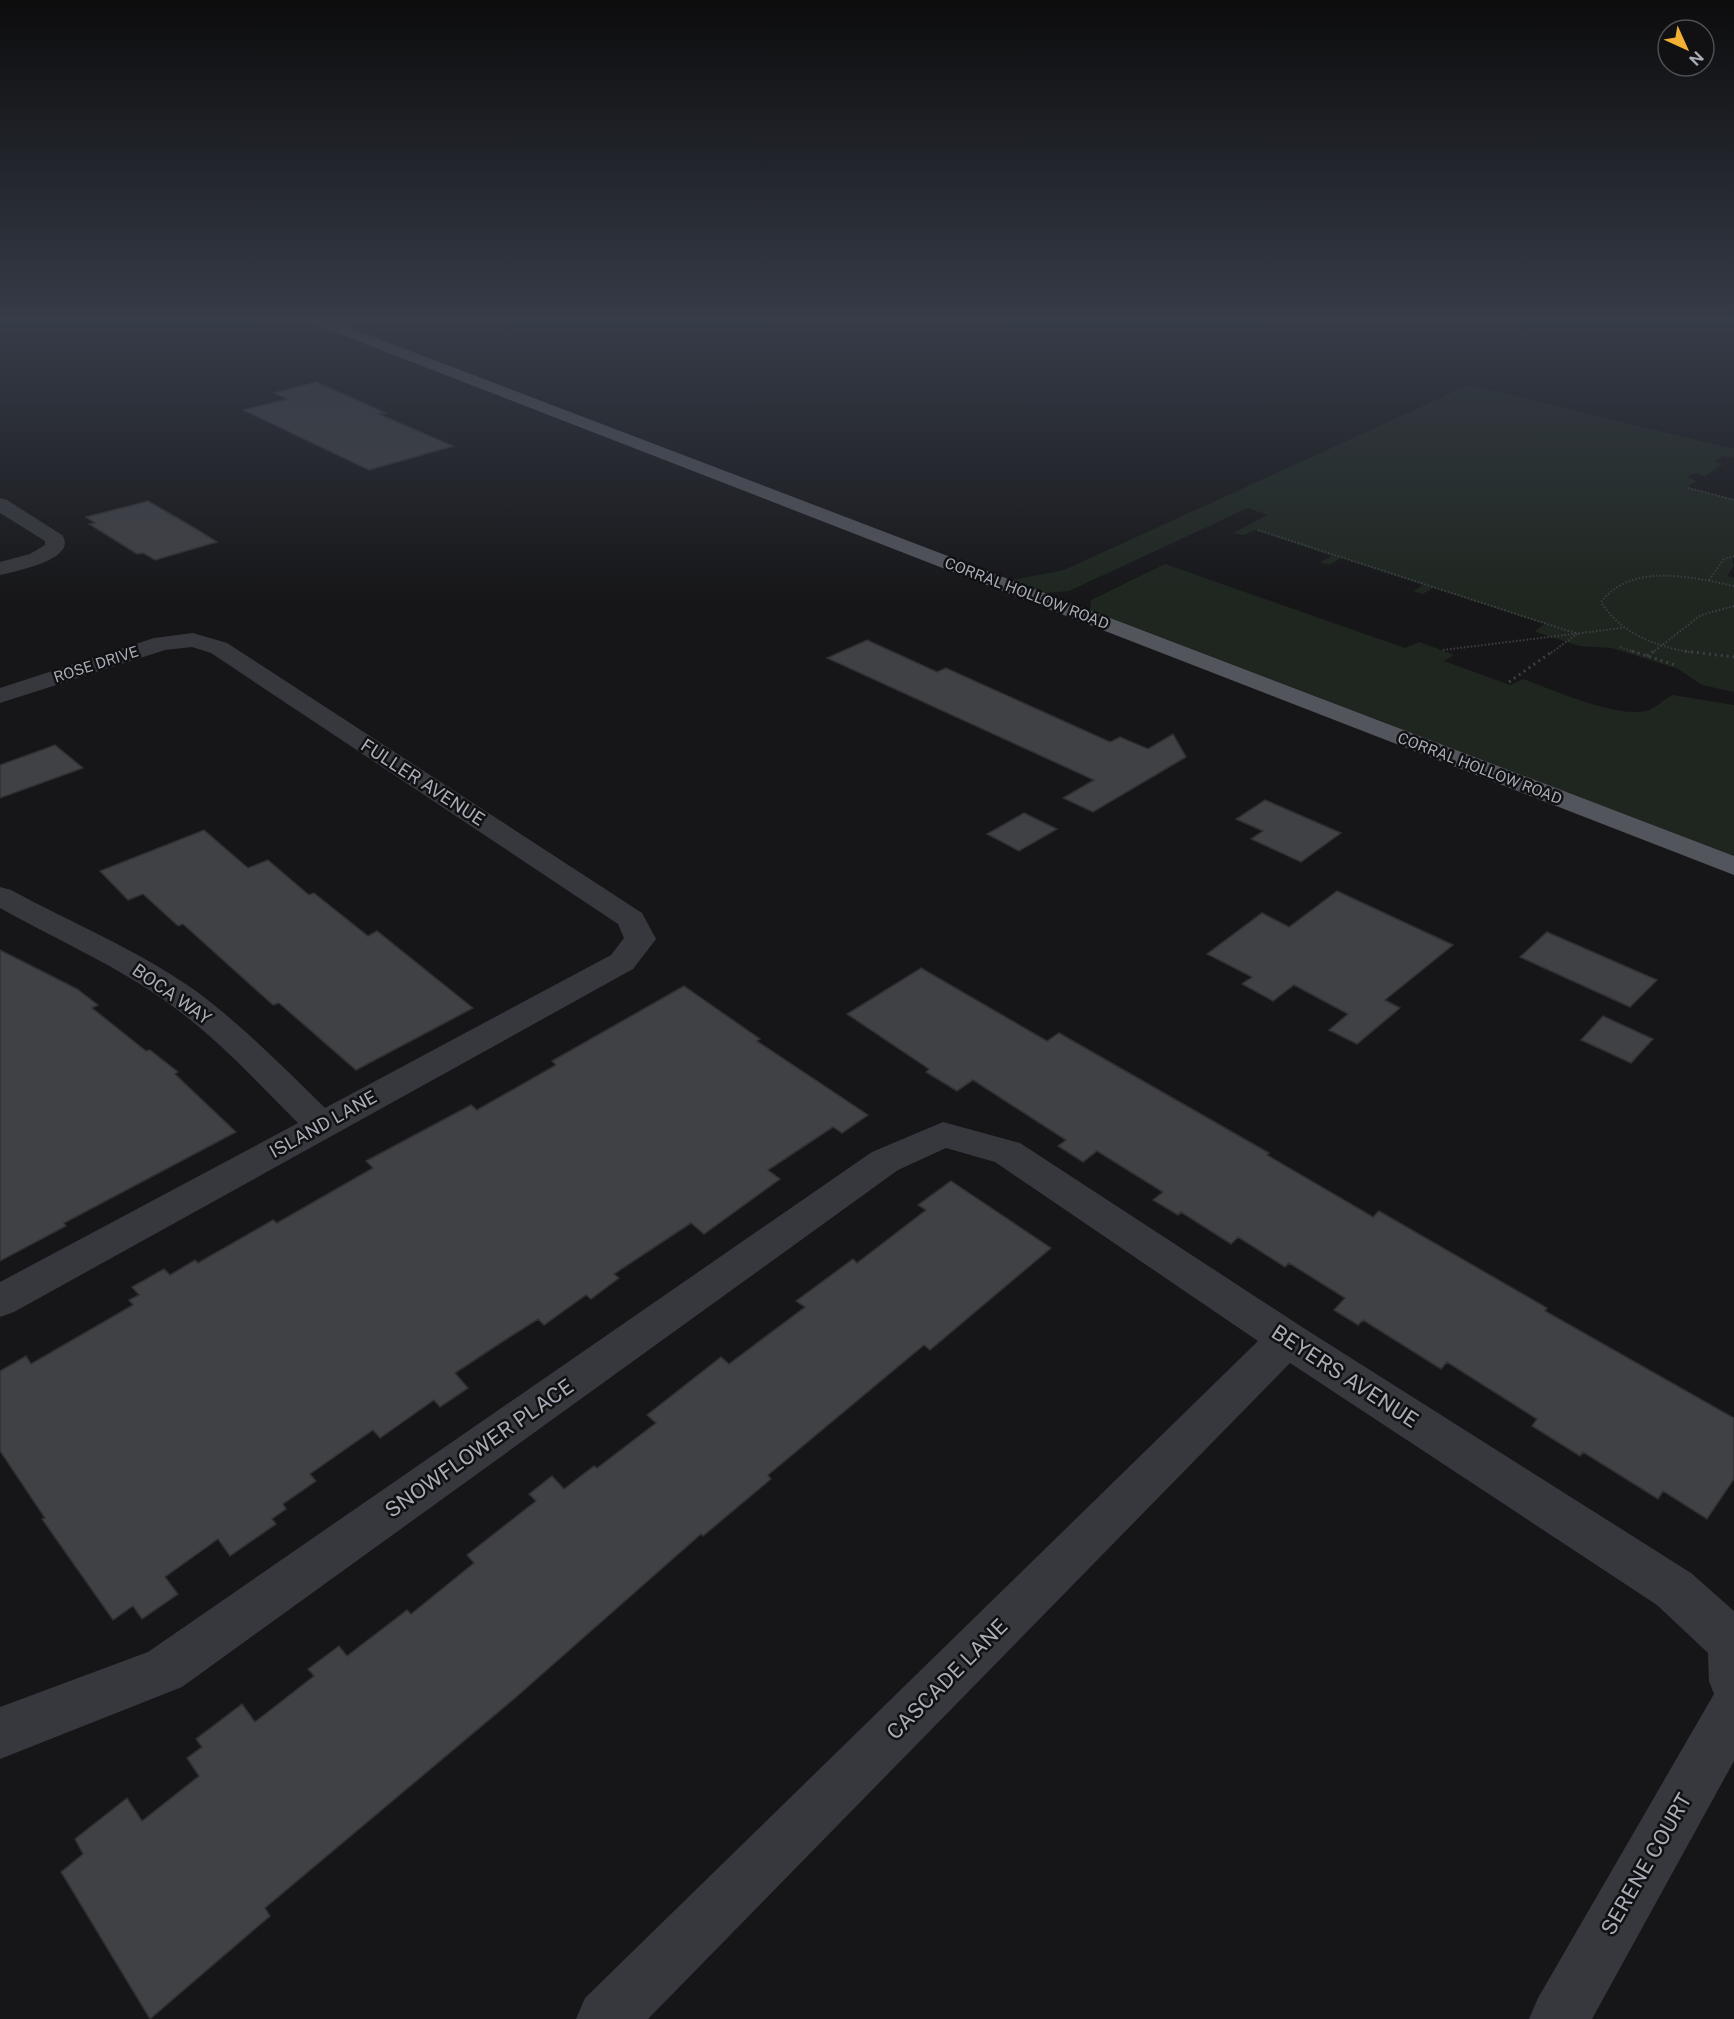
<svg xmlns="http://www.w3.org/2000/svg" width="1734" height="2019" font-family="'Public Sans',sans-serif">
<rect width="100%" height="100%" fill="#161618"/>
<path fill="#1e261f" d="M 1469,385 L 1734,449 L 1734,458 L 1724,456 L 1714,462 L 1723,464 L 1705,476 L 1695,473 L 1688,477 L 1696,481 L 1688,487 L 1734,499 L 1734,558 L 1732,559 L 1734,566 L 1727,576 L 1734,578 L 1734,692 L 1702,685 L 1678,669 L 1612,648 L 1579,646 L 1536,632 L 1535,631 L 1544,624 L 1433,588 L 1423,594 L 1413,591 L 1423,585 L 1341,558 L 1329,565 L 1320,562 L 1332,556 L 1255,530 L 1244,535 L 1233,533 L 1267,515 L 1248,508 L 1069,591 L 1046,593 L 1012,580 L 1064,570 Z
M 1165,564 L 1405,648 L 1419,642 L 1452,654 L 1453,656 L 1444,661 L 1510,685 L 1523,679 C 1553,690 1619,720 1649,710 C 1658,707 1664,698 1673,695 L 1734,705 L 1734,856 L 1090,610 L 1091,600 Z"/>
<path fill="#404145" stroke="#303034" stroke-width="1.5" d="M 316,382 L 386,413 L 379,414 L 453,446 L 369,470 L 243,410 L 288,399 L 274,393 Z
M 148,501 L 193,527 L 217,542 L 155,560 L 143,553 L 137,554 L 89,524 L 95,523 L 86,517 Z
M 867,640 L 937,672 L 946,668 L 1110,742 L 1120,737 L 1148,749 L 1173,734 L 1186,757 L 1093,812 L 1063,798 L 1094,780 L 827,658 Z
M 55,745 L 83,768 L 0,798 L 0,765 Z
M 1265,800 L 1341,833 L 1301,862 L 1251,839 L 1263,831 L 1236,819 Z
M 1024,813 L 1057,829 L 1019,851 L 987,834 Z
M 204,830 L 248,868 L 268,860 L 309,895 L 314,893 L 368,936 L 377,931 L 473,1008 L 356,1070 L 279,1003 L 273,1005 L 183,924 L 178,926 L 143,894 L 128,900 L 100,871 Z
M 1337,891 L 1453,945 L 1385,1000 L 1400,1008 L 1357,1044 L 1329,1030 L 1348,1014 L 1294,985 L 1273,1001 L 1242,984 L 1252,977 L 1207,954 L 1262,913 L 1289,927 Z
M 1547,932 L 1657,980 L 1630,1007 L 1520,957 Z
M 0,950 L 77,989 L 98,1005 L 92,1008 L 146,1051 L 150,1050 L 178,1072 L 175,1074 L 236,1132 L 64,1223 L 66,1226 L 0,1261 Z
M 921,968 L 1047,1041 L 1059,1033 L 1269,1153 L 1267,1155 L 1373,1217 L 1379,1211 L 1547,1308 L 1545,1311 L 1734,1418 L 1734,1479 L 1707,1519 L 1663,1491 L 1658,1499 L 1583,1452 L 1580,1456 L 1532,1426 L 1537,1419 L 1447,1362 L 1441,1369 L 1363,1320 L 1358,1325 L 1334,1310 L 1345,1298 L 1289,1263 L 1285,1267 L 1238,1237 L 1231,1244 L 1181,1212 L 1178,1215 L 1153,1200 L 1163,1192 L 1097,1151 L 1083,1162 L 1058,1146 L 1066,1140 L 973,1080 L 957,1091 L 926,1072 L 929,1069 L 847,1014 Z
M 684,986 L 760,1039 L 757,1041 L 868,1115 L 842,1133 L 833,1127 L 768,1170 L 780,1179 L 704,1234 L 691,1223 L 614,1274 L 619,1278 L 591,1299 L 586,1295 L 544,1325 L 538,1319 L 505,1340 L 455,1373 L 468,1388 L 440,1407 L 434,1400 L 380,1438 L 373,1430 L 310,1474 L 316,1481 L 283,1504 L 286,1509 L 272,1519 L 276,1524 L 230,1556 L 218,1539 L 165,1577 L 178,1594 L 142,1619 L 133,1606 L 113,1620 L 42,1519 L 45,1518 L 0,1451 L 0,1371 L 26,1356 L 31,1364 L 133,1305 L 129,1300 L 139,1295 L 132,1287 L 164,1269 L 170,1275 L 195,1260 L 198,1263 L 273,1220 L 277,1223 L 373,1168 L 366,1161 L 471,1105 L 477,1110 L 556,1065 L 552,1061 Z
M 1603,1016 L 1653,1039 L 1631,1063 L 1581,1040 Z
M 951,1181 L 1051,1248 L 930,1350 L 924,1345 L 768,1475 L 771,1479 L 703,1536 L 701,1534 L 515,1698 L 265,1908 L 270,1916 L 150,2019 L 61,1872 L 83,1854 L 75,1839 L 127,1798 L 142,1821 L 199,1776 L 187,1758 L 202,1747 L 196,1739 L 242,1704 L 255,1722 L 314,1676 L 308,1669 L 339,1646 L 347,1656 L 407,1610 L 411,1614 L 474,1563 L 467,1555 L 536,1501 L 529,1494 L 552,1476 L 564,1489 L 594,1466 L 597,1468 L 656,1423 L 647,1415 L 721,1357 L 729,1364 L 805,1307 L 796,1301 L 853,1259 L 857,1263 L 926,1210 L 918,1205 Z"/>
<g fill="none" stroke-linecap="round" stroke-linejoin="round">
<path stroke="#3d3f44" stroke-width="2" stroke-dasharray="1.5 2" stroke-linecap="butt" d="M 1688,488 L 1734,500
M 1258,530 L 1578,634
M 1709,580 L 1724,559 L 1734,556
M 1620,647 L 1637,653
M 1443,650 L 1622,628
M 1551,653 L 1577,634
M 1652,653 L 1701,615 L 1734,606
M 1693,653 C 1656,646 1622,635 1601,602 C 1632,562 1691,577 1734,586"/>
<path stroke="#3d3f44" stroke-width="3" stroke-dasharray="2 4" stroke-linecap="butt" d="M 1632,651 L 1675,665
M 1685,651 L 1734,657
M 1647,656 L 1654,651
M 1509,682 L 1553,651"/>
<path fill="#37383d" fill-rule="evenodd" d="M 0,498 L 7,500 L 62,535 C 79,559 16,571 0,575 L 0,562 L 30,554 L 45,545 L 45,541 L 0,513 Z
M 193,633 L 227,643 L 642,913 L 656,939 L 633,969 L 14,1312 L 0,1317 L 0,1282 L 298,1123 C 257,1082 218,1039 171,1005 C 118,966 57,940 0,908 L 0,887 L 11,890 C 72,923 138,950 196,991 C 243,1026 284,1068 325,1108 L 611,955 L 624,938 L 618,924 L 211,653 L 192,647 L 165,650 L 0,703 L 0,688 L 154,638 Z
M 943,1122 L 1020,1143 L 1302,1327 L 1691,1573 L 1734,1611 L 1734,1761 L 1592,2019 L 1529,2019 L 1538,1998 L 1714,1694 L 1709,1681 L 1708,1653 L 1657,1605 L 1290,1363 L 648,2019 L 576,2019 L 585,1998 L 1258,1341 L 995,1162 L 946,1148 L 898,1170 L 182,1687 L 0,1759 L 0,1707 L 148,1652 L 872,1152 Z"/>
<path fill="#53555c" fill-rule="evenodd" d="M 312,321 L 332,321 L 1734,856 L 1734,875 L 314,324 Z"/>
</g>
<linearGradient id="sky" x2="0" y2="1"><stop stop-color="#0c0c0d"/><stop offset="0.53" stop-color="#363c48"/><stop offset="1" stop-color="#363c48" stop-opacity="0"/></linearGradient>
<rect width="1734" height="604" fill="url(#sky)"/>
<g text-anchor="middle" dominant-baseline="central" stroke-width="5" stroke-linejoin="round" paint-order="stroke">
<g font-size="15" fill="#a8adb8" stroke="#111113">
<text transform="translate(1027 593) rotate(21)">CORRAL HOLLOW ROAD</text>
<text transform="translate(96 664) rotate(-18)">ROSE DRIVE</text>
<text transform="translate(1480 768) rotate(21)">CORRAL HOLLOW ROAD</text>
</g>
<g font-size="18" fill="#a8adb8" stroke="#111113">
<text transform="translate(423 782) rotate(33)">FULLER AVENUE</text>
<text transform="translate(172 994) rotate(35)">BOCA WAY</text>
<text transform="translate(323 1124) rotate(-29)">ISLAND LANE</text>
</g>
<g font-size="21" fill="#a8adb8" stroke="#111113">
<text transform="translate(1345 1376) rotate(33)">BEYERS AVENUE</text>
<text transform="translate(479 1448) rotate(-35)">SNOWFLOWER PLACE</text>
<text transform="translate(947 1679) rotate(-45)">CASCADE LANE</text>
<text transform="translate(1646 1864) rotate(-60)">SERENE COURT</text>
</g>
</g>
<g transform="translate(1686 48) rotate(135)"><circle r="28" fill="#111113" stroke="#4d4f55" stroke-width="1.5"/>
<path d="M0-4.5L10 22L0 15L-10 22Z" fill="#f2b134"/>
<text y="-9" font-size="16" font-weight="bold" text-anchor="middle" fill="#a8adb8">N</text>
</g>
</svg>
